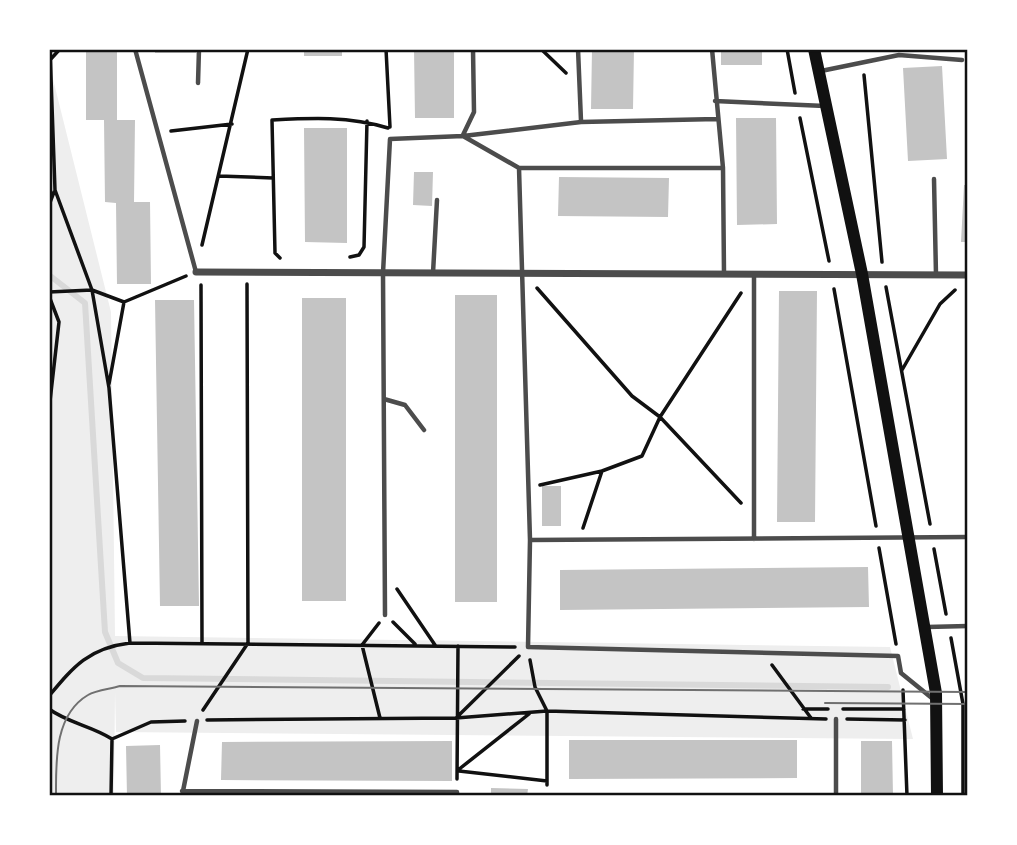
<svg xmlns="http://www.w3.org/2000/svg" width="1017" height="845" font-family="Montserrat,sans-serif">
<rect width="100%" height="100%" fill="#fff"/>
<path fill="#eee" d="M 49,63 L 111,312 L 115,636 L 890,647 L 913,739 L 116,732 L 115,691 L 114,796 L 49,796 Z"/>
<g fill="none" stroke-linecap="round" stroke-linejoin="round">
<path stroke="#d9d9d9" stroke-width="6" d="M 49,275 L 85,303 L 105,632 L 118,663 L 143,678 L 888,687"/>
</g>
<path fill="#c4c4c4" d="M 86,49 L 117,49 L 117,120 L 135,120 L 134,202 L 150,202 L 151,284 L 117,284 L 116,203 L 105,202 L 104,120 L 86,120 Z
M 155,49 L 196,49 L 196,53 L 155,53 Z
M 304,49 L 342,49 L 342,56 L 304,56 Z
M 414,49 L 454,49 L 454,118 L 415,118 Z
M 592,49 L 634,49 L 633,109 L 591,109 Z
M 721,49 L 762,49 L 762,65 L 721,65 Z
M 942,66 L 947,159 L 908,161 L 903,68 Z
M 736,118 L 776,118 L 777,224 L 737,225 Z
M 304,128 L 347,128 L 347,243 L 305,242 Z
M 414,172 L 433,172 L 432,206 L 413,205 Z
M 559,177 L 669,178 L 668,217 L 558,216 Z
M 964,185 L 968,185 L 968,242 L 961,242 Z
M 779,291 L 817,291 L 815,522 L 777,522 Z
M 455,295 L 497,295 L 497,602 L 455,602 Z
M 302,298 L 346,298 L 346,601 L 302,601 Z
M 155,300 L 194,300 L 199,606 L 160,606 Z
M 542,486 L 561,486 L 561,526 L 542,526 Z
M 868,567 L 869,607 L 560,610 L 560,570 Z
M 569,740 L 797,740 L 797,778 L 569,779 Z
M 452,741 L 452,781 L 221,780 L 222,742 Z
M 861,741 L 892,741 L 893,796 L 861,796 Z
M 160,745 L 161,796 L 127,796 L 126,746 Z
M 491,788 L 528,789 L 527,796 L 491,796 Z"/>
<g fill="none" stroke-linecap="round" stroke-linejoin="round">
<path stroke="#111" stroke-width="3.5" d="M 50,49 L 55,190 L 92,290 L 109,388 L 130,643
M 254,49 L 285,49
M 386,49 L 390,127
M 541,49 L 566,73
M 787,49 L 795,93
M 49,61 L 60,49
M 864,75 L 882,262
M 800,118 L 829,261
M 171,131 L 232,124
M 219,176 L 273,178
M 49,205 L 54,192
M 202,245 L 248,49
M 350,257 L 359,255 L 364,247 L 367,121
M 280,258 L 275,253 L 272,120 C 311,118 349,116 388,128
M 201,285 L 202,643
M 886,287 L 930,524
M 537,288 L 632,396 L 660,417 L 741,503
M 834,289 L 876,526
M 49,292 L 92,290 L 124,302
M 49,296 L 59,322 L 49,410
M 902,370 L 940,304 L 955,290
M 109,384 L 124,302 L 186,276
M 540,485 L 602,471
M 583,528 L 602,471 L 642,456 L 660,417 L 741,293
M 879,548 L 896,644
M 934,549 L 946,614
M 397,589 L 435,645
M 393,622 L 415,644
M 379,623 L 362,645 L 380,718
M 951,638 L 963,704 L 963,796
M 530,660 L 535,687 L 547,711 L 547,785
M 772,665 L 811,718
M 903,690 L 907,796
M 49,696 C 74,666 89,648 130,643 L 515,647
M 49,709 C 68,723 92,726 112,739
M 803,709 L 828,709
M 843,709 L 904,709
M 203,710 L 248,643 L 247,284
M 457,717 L 519,656
M 847,719 L 905,720
M 207,720 L 456,718 L 547,711 L 826,719
M 458,770 L 529,714
M 459,771 L 547,781
M 457,779 L 458,646
M 111,796 L 112,739 L 151,722 L 185,721"/>
<path stroke="#4c4c4c" stroke-width="4.5" d="M 135,49 L 196,272
M 578,49 L 581,121
M 712,49 L 723,168 L 724,274
M 821,71 L 899,55 L 962,60
M 198,83 L 199,49
M 715,101 L 825,106
M 463,135 L 474,112 L 473,49
M 463,136 L 519,168 L 723,168
M 519,168 L 530,540 L 528,647 L 898,656 L 901,673 L 933,699
M 934,179 L 936,275
M 433,273 L 437,200
M 754,274 L 754,539
M 384,399 L 405,405 L 424,430
M 530,540 L 968,537
M 385,615 L 383,273 L 390,139 L 463,136 L 581,122 L 717,119
M 927,627 L 968,626
M 836,719 L 836,796
M 182,791 L 457,792 L 457,796
M 182,796 L 197,721
M 547,796 L 560,796"/>
<path stroke="#4c4c4c" stroke-width="7" d="M 196,272 L 968,275"/>
<path stroke="#111" stroke-width="12" d="M 814,49 L 862,274 L 936,693 L 937,796"/>
<path stroke="#707070" stroke-width="2" d="M 825,703 L 968,704
M 56,796 C 56,762 54,715 88,695 C 96,690 110,689 120,686 L 968,692"/>
</g>
<rect width="1017" height="845" fill="none" stroke="#ffffff" stroke-width="102"/>
<rect x="51" y="51" width="915" height="743" fill="none" stroke="#111" stroke-width="2.5"/>
</svg>
